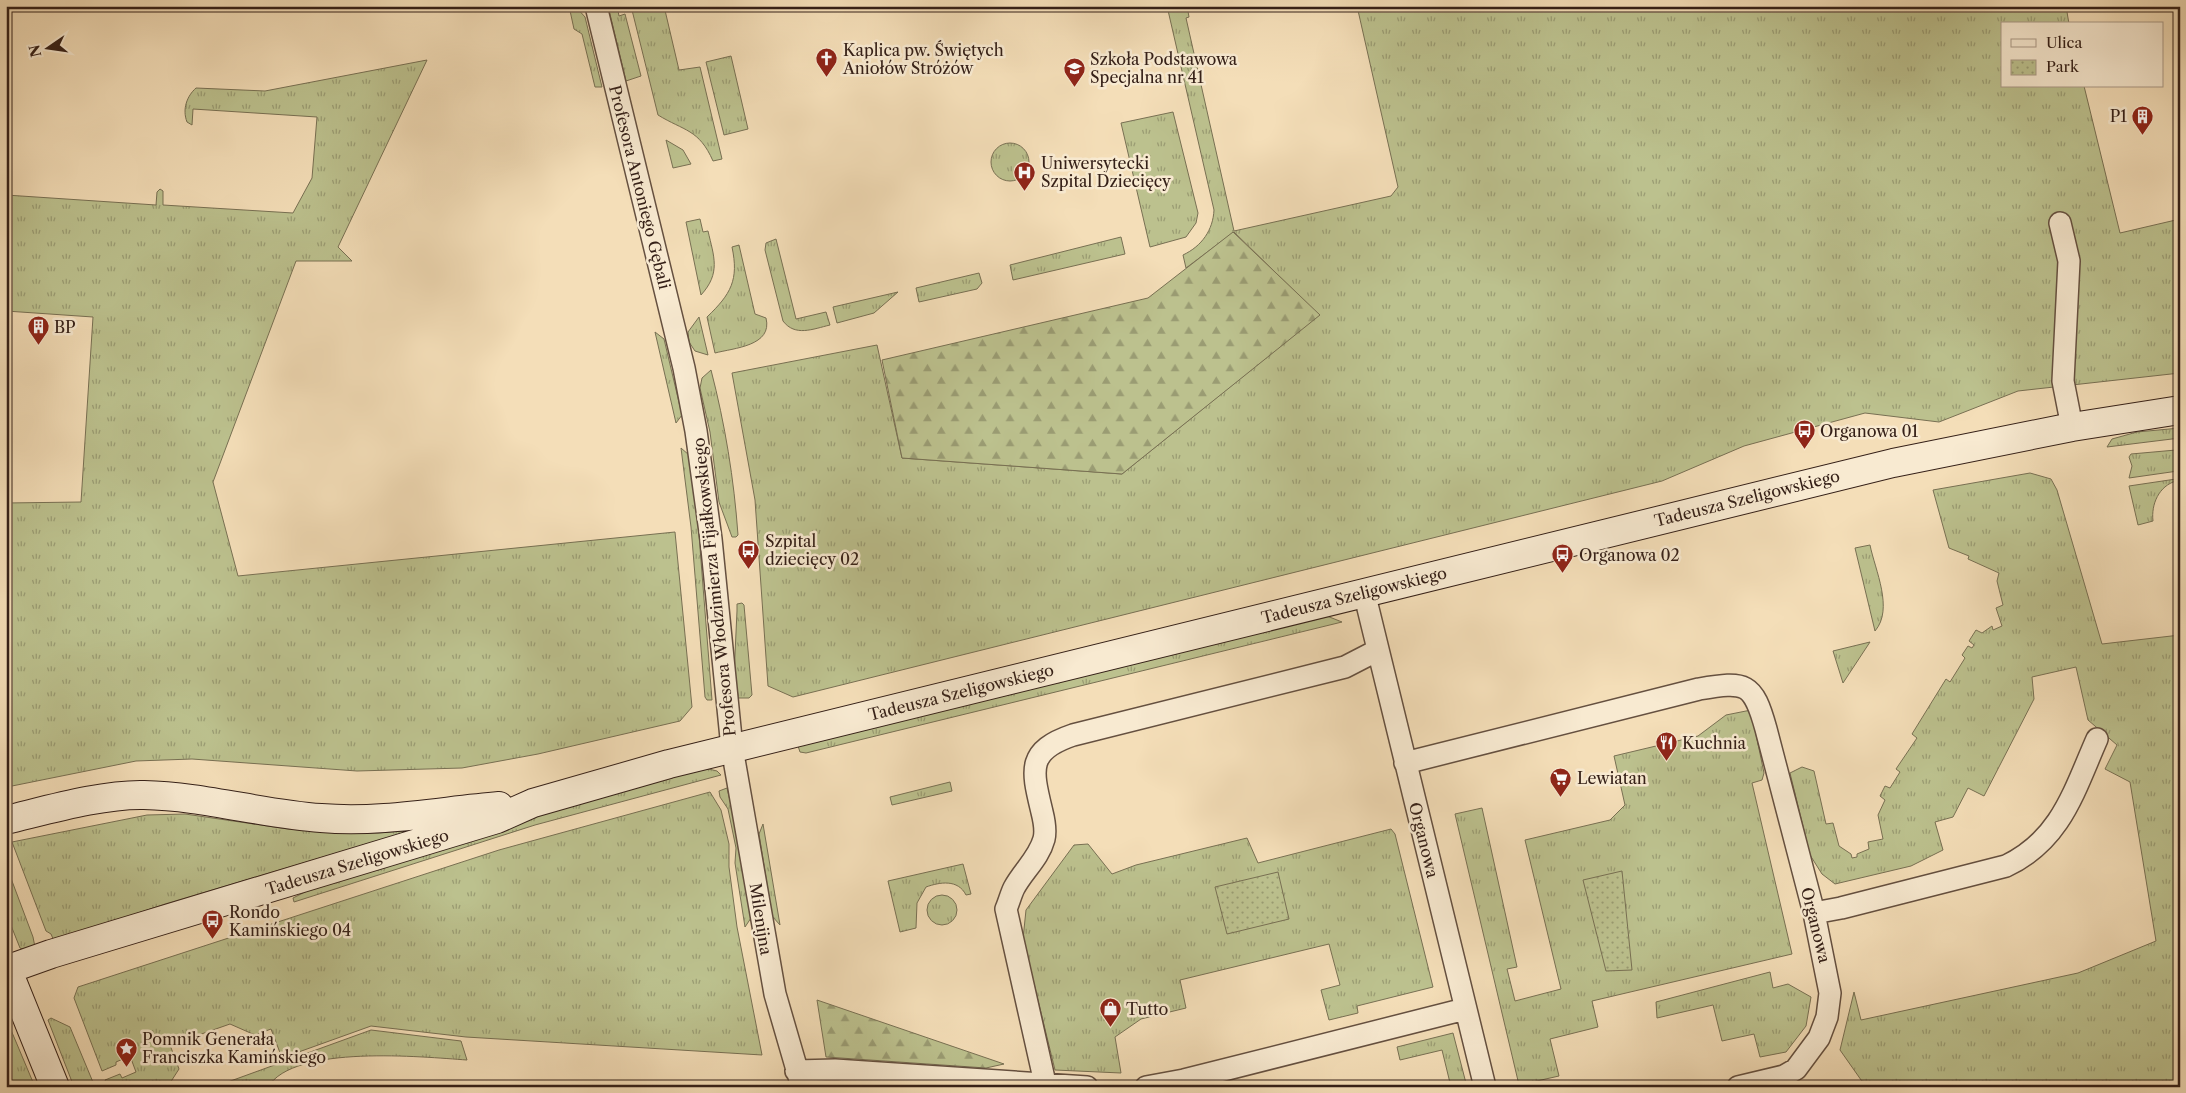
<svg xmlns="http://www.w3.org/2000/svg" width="2186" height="1093" font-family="'Libre Caslon Text',serif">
<defs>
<pattern id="grass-tufts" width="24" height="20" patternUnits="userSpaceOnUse" patternTransform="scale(1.25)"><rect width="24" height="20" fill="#bcc18e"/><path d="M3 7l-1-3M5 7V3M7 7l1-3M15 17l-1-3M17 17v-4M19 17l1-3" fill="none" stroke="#9a9c73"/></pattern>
<pattern id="forest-firs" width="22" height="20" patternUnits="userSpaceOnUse" patternTransform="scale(1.25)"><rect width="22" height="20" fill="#bcc18e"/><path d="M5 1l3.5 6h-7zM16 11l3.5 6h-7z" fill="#9a9c73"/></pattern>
<pattern id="park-dots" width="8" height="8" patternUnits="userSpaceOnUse" patternTransform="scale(1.25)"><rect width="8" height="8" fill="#bcc18e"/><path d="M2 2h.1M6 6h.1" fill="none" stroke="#9a9c73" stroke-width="1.8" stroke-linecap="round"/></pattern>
</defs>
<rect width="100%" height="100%" fill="#f4deb8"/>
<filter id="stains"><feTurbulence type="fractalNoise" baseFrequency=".004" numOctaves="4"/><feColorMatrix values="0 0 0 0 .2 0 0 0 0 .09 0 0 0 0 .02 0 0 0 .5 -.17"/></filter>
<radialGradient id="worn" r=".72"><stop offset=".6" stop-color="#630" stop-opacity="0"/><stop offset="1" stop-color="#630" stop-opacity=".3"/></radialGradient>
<path fill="url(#grass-tufts)" stroke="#787053" d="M 569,6 L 576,7 L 585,17 L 602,87 L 595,87 L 582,34 L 574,29 Z
M 608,6 L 617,6 L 619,16 L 625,14 L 641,76 L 626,81 Z
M 631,6 L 664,6 L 679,70 L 700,67 L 722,159 L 713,161 C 699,129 684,131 658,115 Z
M 1167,6 L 1187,6 L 1189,17 L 1186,18 L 1234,231 L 1391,196 L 1398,187 L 1357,6 L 2066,6 L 2069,24 L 2002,24 L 2002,86 L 2084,86 L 2120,233 L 2180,219 L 2180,373 L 2018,391 L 1939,422 L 1865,413 L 1744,446 L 1662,481 L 793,697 L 768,686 L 755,500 L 732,373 L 877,345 L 902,458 L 1122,474 L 1319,315 L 1234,232 L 1186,268 L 1183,255 C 1202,246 1213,230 1214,210 Z
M 731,56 L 748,129 L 724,135 L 706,62 Z
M 427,60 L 338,247 L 352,261 L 296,261 L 213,482 L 238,576 L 675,532 L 692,707 L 680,721 L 538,754 L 462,768 L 357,771 L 192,759 L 136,761 L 12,786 L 6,772 L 6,503 L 81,502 L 93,317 L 6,311 L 6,195 L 156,205 L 157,192 L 160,189 L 163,191 L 163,205 L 293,213 L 312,178 L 317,117 L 193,109 L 192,125 L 187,122 C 182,109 187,96 196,88 L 265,91 Z
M 1173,112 L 1198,213 L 1196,223 L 1186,237 L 1150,247 L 1121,123 Z
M 666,140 L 683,150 L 691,164 L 673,168 Z
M991 162a19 19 0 1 1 38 0a19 19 0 1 1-38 0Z
M 700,219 L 703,232 L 708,231 C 714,257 721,273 701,295 L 686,222 Z
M 1121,237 L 1125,254 L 1013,280 L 1010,265 Z
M 776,239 L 796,319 L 826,312 L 830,325 C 813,329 795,337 783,321 L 765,250 L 766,243 Z
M 739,245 L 755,314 L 766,318 C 773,346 734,348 715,353 L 707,317 C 731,294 739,280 732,247 Z
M 979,273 L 982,283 L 977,289 L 919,302 L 916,288 Z
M 898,292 L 874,313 L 837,323 L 833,307 Z
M 699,317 L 708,355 L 695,351 L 689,342 L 688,332 Z
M 655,332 L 664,339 L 682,415 L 676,423 Z
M 711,370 C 725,424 734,479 738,535 L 736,537 L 732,537 L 719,502 L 710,432 L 700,388 L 702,378 Z
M 2180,428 L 2180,438 L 2107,447 L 2112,439 L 2137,432 Z
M 681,448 L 689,455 L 697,510 L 712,700 L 707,700 L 705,697 L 691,527 Z
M 2176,450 L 2178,471 L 2129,478 L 2132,466 L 2129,457 L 2131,454 Z
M 2030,473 L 2051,479 L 2057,490 L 2102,644 L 2180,635 L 2180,1087 L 1866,1087 L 1840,1050 L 1854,992 L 1861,1020 L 2078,973 L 2156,941 L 2130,782 L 2105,769 L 2117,745 L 2088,720 L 2076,667 L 2032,677 L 2034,699 L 1984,796 L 1968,788 L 1953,817 L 1935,822 L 1943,850 L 1911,866 L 1835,884 L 1822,874 L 1810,855 L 1790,773 L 1802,767 L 1814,771 L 1826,824 L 1833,823 L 1839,846 L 1851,854 L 1852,858 L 1857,857 L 1857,854 L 1869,849 L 1868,842 L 1883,839 L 1878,815 L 1885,800 L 1880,796 L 1885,786 L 1890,788 L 1900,772 L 1896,769 L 1917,738 L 1912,734 L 1946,679 L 1950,682 L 1965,658 L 1962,655 L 1968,646 L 1972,648 L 1974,645 L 1969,641 L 1976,630 L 1982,633 L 1992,626 L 1993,630 L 2002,626 L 1996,608 L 2003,605 L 1997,581 L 1999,573 L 1968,559 L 1969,556 L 1949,548 L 1933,490 Z
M 2176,479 L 2176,481 C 2159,486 2151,504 2153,521 L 2138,525 L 2129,486 Z
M 1870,545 C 1875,570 1894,609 1875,631 L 1855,548 Z
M 742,603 L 744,605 L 752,695 L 749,698 L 738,698 L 734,676 L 737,611 L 737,604 Z
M 1327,616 L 1342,622 L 806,753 L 800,752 L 798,746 Z
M 1870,642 L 1843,683 L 1833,651 Z
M 1751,710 L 1764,773 L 1762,780 L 1752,783 L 1792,954 L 1592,1001 L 1598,1027 L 1550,1039 L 1559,1076 L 1519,1085 L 1455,814 L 1482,808 L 1517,967 L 1507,969 L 1515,1001 L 1561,989 L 1525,840 L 1610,820 L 1625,805 L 1614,756 L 1698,736 L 1726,715 Z
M 705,768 L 717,771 L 721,775 L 535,825 L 294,902 L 293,898 L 317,886 L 540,814 Z
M 950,782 L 952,791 L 892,805 L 890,797 Z
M 727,788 L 738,834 L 751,918 L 745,927 L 735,863 L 736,848 L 728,809 L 720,797 L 719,791 Z
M 710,792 L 721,810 L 729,844 L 729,867 L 737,927 L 762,1055 L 466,1037 L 371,1026 L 282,1058 L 271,1029 L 255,1035 L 230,1024 L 170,1045 L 179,1069 L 170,1083 L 160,1087 L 108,1087 L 105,1080 L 120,1074 L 122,1078 L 136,1072 L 130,1056 L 116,1062 L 116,1065 L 102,1071 L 74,998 L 78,987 L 499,850 Z
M 185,814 L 288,829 L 331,832 L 378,833 L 414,830 L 165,904 L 54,941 L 51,934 L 46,931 L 12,842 L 147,815 Z
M 763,824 L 780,925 L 772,916 L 759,834 Z
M 1391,829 L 1395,834 L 1433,987 L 1357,1006 L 1358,1013 L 1329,1020 L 1321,990 L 1340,985 L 1329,944 L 1180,980 L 1186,1008 L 1141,1019 L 1115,1037 L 1121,1073 L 1055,1070 L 1023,939 L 1026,910 L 1074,845 L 1088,844 L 1112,874 L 1136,865 L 1247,838 L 1258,863 Z
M 963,864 L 971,894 L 966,895 C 958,879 940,882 926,887 L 917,903 L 916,928 L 900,932 L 888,881 Z
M 6,865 L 33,937 L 35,947 L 25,950 L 20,948 L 6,913 Z
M927 910a15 15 0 1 1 30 0a15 15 0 1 1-30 0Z
M 1770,972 L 1773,988 L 1788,984 L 1811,997 L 1806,1026 L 1786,1052 L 1760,1057 L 1754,1034 L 1722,1041 L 1713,1005 L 1657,1018 L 1656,1002 Z
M 51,1018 L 70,1027 L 95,1087 L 74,1087 L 48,1020 Z
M 11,1030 L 35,1087 L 6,1087 L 6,1031 Z
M 371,1030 L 461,1041 L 467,1060 C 423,1057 294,1044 268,1087 L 214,1087 Z
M 1453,1033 L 1467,1087 L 1451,1087 L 1442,1050 L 1400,1060 L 1397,1047 Z"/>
<path fill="url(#forest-firs)" stroke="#787053" d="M 1233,232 L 1320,315 L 1122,474 L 902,458 L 882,360 L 1148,298 Z
M 817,1000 L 1004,1064 L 986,1068 L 826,1057 Z"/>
<path fill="url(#park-dots)" stroke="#787053" d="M 1622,871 L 1632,970 L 1606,971 L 1583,880 Z
M 1278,872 L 1289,919 L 1227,934 L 1215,887 Z"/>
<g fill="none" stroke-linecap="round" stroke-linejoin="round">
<defs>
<path id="street" d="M 596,6 L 684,368 L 696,431 L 711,539 L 732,748 L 775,994 L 802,1087
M 2060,223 L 2069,261 L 2063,381 L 2072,427
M 1364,592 L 1485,1087
M 1405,763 L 1699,689 C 1746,681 1753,682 1766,729 L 1814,913 L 1830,993 L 1827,1017 L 1819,1038 L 1796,1069 L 1784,1076 L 1738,1087
M 1814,913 L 1841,908 L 2006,866 C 2061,840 2074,791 2097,739
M 796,1071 L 835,1070 L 1087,1087
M 1045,1083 L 1006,909 C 1009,902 1011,894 1014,888 C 1023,871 1039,858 1044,839 C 1046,831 1044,820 1042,812 C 1032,770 1026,751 1073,735 L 1345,667 L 1378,650
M 1146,1087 L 1184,1080 L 1465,1009"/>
<path id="secondary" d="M 6,820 C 48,810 102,794 144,795 C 203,796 262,814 321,818 C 381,823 440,811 499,806
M 6,966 L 55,1087
M 6,970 L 51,954 L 497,819 L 533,803 L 669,764 L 1893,463 L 2072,427 L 2180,410"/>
</defs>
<use href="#street" stroke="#655040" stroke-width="24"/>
<use href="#secondary" stroke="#352018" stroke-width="30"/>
<use href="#street" stroke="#f8ead1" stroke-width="21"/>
<use href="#secondary" stroke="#f8ead1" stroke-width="28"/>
</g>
<defs>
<symbol id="church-pin" viewBox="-11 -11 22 30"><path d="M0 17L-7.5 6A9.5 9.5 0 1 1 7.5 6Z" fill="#8f2418" stroke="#f8ead1"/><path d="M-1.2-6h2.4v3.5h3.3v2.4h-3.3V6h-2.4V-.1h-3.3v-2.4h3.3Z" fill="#fff"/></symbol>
<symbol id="school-pin" viewBox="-11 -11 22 30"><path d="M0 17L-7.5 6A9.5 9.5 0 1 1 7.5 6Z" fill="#8f2418" stroke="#f8ead1"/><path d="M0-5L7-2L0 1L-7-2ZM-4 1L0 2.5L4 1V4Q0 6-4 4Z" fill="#fff"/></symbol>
<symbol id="building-pin" viewBox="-11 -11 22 30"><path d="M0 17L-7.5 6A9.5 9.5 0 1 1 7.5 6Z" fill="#8f2418" stroke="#f8ead1"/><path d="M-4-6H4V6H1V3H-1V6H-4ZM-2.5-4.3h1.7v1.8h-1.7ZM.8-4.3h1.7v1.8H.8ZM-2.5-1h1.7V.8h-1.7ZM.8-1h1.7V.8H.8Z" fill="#fff"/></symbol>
<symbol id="hospital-pin" viewBox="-11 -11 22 30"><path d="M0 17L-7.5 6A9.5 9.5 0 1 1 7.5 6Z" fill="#8f2418" stroke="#f8ead1"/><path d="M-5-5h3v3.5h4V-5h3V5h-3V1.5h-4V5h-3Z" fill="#fff"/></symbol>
<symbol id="bus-pin" viewBox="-11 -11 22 30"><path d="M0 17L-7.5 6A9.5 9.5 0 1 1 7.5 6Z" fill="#8f2418" stroke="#f8ead1"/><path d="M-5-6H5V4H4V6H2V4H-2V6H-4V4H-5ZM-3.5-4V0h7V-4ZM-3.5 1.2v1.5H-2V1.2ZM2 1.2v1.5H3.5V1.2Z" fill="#fff"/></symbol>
<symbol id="restaurant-pin" viewBox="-11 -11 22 30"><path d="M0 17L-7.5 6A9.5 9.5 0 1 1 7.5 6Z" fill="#8f2418" stroke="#f8ead1"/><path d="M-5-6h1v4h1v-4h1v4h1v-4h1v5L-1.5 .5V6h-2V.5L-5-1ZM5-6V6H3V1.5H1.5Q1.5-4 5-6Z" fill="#fff"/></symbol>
<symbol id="supermarket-pin" viewBox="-11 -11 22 30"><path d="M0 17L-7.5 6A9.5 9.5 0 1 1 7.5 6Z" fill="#8f2418" stroke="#f8ead1"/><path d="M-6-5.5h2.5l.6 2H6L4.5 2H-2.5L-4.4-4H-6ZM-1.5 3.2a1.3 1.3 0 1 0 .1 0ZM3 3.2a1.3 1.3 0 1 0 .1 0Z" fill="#fff"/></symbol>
<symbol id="shop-pin" viewBox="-11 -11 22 30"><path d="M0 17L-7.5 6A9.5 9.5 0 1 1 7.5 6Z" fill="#8f2418" stroke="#f8ead1"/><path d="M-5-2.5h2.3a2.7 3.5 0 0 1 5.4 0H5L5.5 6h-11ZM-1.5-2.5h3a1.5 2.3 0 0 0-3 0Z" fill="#fff"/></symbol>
<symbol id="sight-pin" viewBox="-11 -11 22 30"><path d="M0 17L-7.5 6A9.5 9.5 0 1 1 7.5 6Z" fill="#8f2418" stroke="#f8ead1"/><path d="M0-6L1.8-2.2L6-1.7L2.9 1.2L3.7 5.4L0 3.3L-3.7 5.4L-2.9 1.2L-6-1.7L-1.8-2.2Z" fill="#fff"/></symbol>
</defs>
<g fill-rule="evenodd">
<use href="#church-pin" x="814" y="46" width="25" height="34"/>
<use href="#school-pin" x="1062" y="56" width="25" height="34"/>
<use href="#building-pin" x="2130" y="104" width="25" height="34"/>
<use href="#hospital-pin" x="1012" y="160" width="25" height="34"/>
<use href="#building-pin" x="26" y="314" width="25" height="34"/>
<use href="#bus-pin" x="1792" y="418" width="25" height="34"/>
<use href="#bus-pin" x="736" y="538" width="25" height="34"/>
<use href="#bus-pin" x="1550" y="542" width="25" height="34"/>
<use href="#restaurant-pin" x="1654" y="730" width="25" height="34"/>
<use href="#supermarket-pin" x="1548" y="766" width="25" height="34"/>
<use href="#bus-pin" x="200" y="908" width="25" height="34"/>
<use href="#shop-pin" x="1098" y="996" width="25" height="34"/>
<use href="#sight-pin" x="114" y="1036" width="25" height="34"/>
</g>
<g text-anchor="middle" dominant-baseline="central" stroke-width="5" stroke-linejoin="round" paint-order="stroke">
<g font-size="16" fill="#352018" stroke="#f8ead1" text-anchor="start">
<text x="843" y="50">Kaplica pw. Świętych<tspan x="843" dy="18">Aniołów Stróżów</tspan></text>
<text x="1090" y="59">Szkoła Podstawowa<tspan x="1090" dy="18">Specjalna nr 41</tspan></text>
<text x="2127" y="116" text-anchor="end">P1</text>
<text x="1041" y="163">Uniwersytecki<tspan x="1041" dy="18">Szpital Dziecięcy</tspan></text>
<text x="54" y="327">BP</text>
<text x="1820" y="431">Organowa 01</text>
<text x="765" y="541">Szpital<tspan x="765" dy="18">dziecięcy 02</tspan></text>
<text x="1579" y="555">Organowa 02</text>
<text x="1682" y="743">Kuchnia</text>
<text x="1577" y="778">Lewiatan</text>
<text x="229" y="912">Rondo<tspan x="229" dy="18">Kamińskiego 04</tspan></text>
<text x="1126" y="1009">Tutto</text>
<text x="142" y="1039">Pomnik Generała<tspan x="142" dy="18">Franciszka Kamińskiego</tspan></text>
</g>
<g font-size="16" fill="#352018" stroke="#f8ead1">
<text transform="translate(640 187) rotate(76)">Profesora Antoniego Gębali</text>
<text transform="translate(1747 498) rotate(-14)">Tadeusza Szeligowskiego</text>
<text transform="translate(714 587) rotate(-96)">Profesora Włodzimierza Fijałkowskiego</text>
<text transform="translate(1354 595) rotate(-14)">Tadeusza Szeligowskiego</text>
<text transform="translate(961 692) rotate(-14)">Tadeusza Szeligowskiego</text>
<text transform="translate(1424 840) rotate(76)">Organowa</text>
<text transform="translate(357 862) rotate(-17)">Tadeusza Szeligowskiego</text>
<text transform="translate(761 919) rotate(81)">Milenijna</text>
<text transform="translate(1816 925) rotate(76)">Organowa</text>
</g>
</g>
<rect width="2186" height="1093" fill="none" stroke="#f4deb8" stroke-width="25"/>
<rect x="8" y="8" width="2171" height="1078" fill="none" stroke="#352018" stroke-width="2.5"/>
<rect x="12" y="12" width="2161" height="1068" fill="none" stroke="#352018"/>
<rect x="2001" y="22" width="162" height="65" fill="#f8ead1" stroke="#aa9987"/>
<rect x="2011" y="39" width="25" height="8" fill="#f8ead1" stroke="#aa9987"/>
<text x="2046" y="48" font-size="15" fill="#352018">Ulica</text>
<rect x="2011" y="60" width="25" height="15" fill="url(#park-dots)" stroke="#aa9987"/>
<text x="2046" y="72" font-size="15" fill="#352018">Park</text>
<g transform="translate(48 48) rotate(257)" stroke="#f8ead1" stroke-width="4" paint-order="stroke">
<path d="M0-4L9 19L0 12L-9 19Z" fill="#352018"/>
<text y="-8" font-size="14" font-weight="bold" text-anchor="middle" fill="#352018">N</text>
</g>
<rect width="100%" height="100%" filter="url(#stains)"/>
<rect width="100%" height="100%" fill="url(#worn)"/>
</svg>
